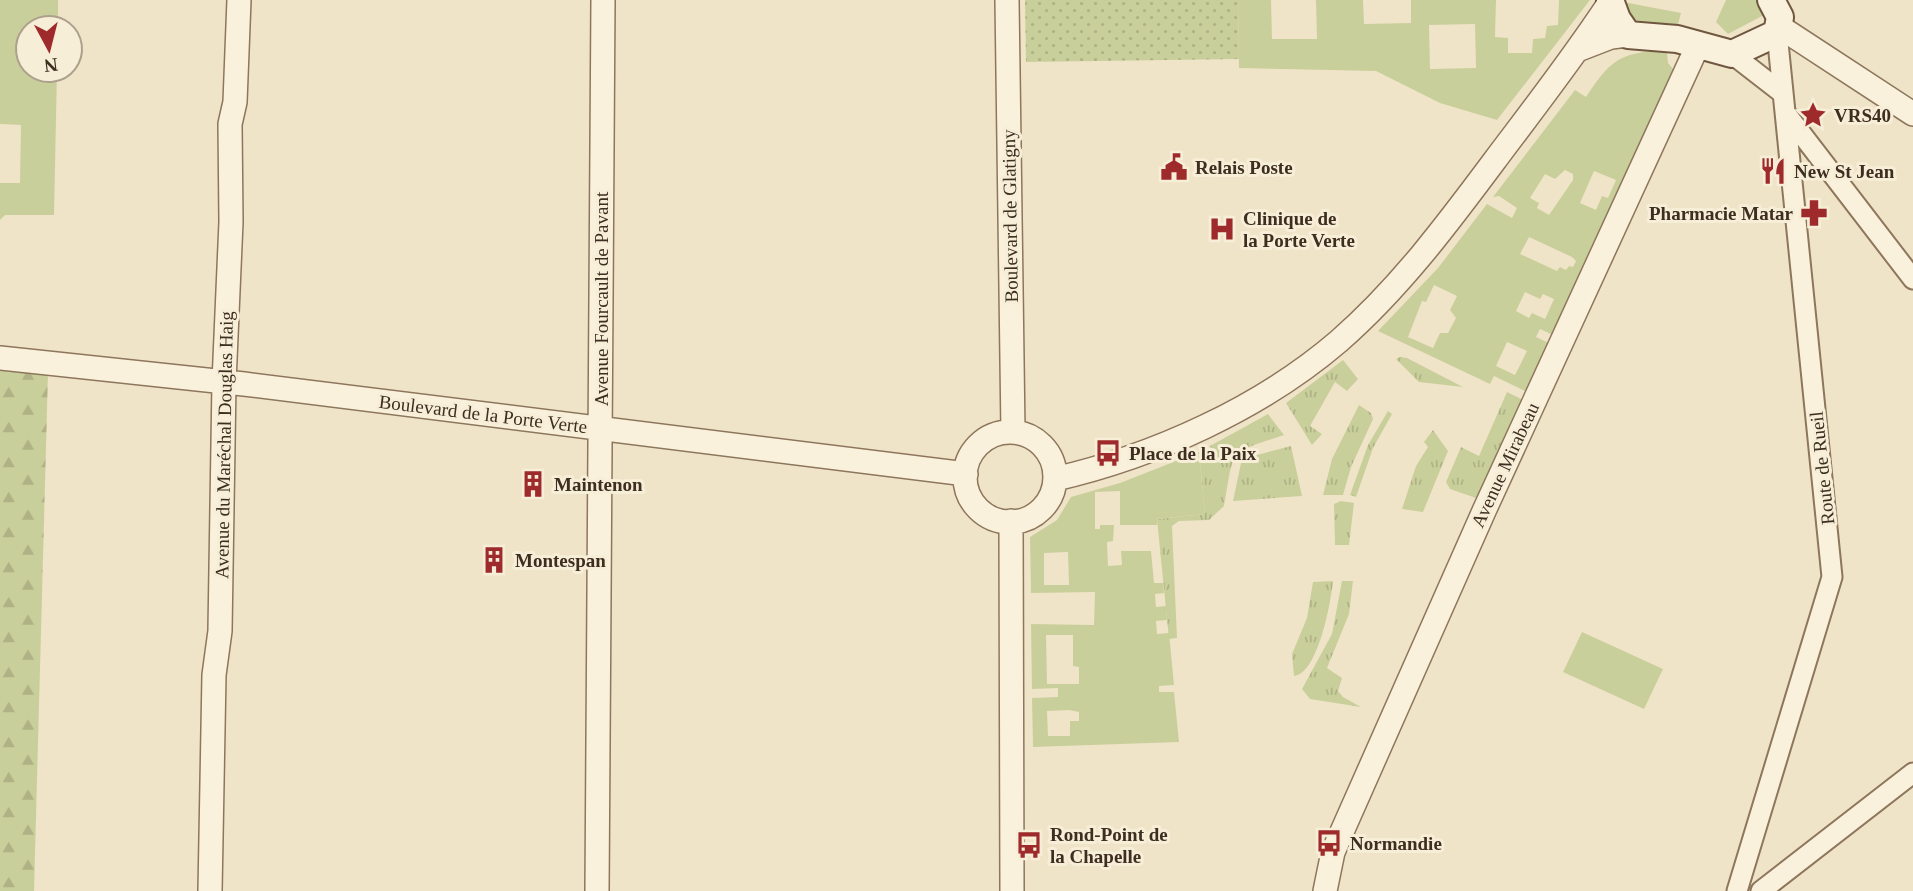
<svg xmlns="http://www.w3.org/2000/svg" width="1913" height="891" font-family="'Times New Roman',serif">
<defs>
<pattern id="grass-tufts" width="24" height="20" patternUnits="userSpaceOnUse" patternTransform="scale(1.75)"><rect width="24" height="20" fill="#c9cf9b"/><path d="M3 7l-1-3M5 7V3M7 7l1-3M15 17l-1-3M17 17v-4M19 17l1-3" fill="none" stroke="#aeb285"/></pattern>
<pattern id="forest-firs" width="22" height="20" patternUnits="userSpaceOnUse" patternTransform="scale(1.75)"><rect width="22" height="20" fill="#c9cf9b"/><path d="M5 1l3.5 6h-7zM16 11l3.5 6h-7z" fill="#aeb285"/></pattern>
<pattern id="park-dots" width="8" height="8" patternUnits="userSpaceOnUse" patternTransform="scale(1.75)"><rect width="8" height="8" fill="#c9cf9b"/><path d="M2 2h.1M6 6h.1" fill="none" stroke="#aeb285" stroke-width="1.8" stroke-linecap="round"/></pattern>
</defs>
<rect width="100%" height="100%" fill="#f0e4c8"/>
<path fill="url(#grass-tufts)" d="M 1400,357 L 1407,358 L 1463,387 L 1419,382 L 1396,359 Z
M 1343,360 L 1358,379 L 1347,391 L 1335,382 L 1310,426 L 1322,434 L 1312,445 L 1286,403 Z
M 1507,392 L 1523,400 L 1479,499 L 1450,489 L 1446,482 L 1461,447 L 1479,456 Z
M 1359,405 L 1371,413 L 1373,419 L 1351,467 L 1343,495 L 1323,495 L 1332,459 Z
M 1388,411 L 1392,414 L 1373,448 L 1356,497 L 1350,495 L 1368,445 Z
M 1268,414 L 1284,435 C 1226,454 1235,447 1224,506 L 1209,520 L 1179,521 L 1172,526 L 1177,638 L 1169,639 L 1157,519 L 1205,514 L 1199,452 L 1206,460 L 1214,456 L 1210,446 Z
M 1433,430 L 1448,451 L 1423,512 L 1402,509 L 1416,466 L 1428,447 L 1424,442 Z
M 1291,446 L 1302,496 L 1233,501 L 1241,463 L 1246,458 Z
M 1341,501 L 1354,503 L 1349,545 L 1335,545 L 1334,504 Z
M 1333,581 C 1331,602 1318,674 1294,676 L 1292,654 L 1307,618 L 1313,582 Z
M 1342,581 L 1353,581 L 1349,614 L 1327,668 L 1342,678 L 1338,691 L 1343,697 L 1361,707 L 1310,699 L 1302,689 L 1332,634 Z"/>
<path fill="url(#forest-firs)" d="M 0,368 L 48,373 L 34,891 L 0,891 Z"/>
<path fill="url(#park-dots)" d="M 1025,0 L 1238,0 L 1239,59 L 1026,62 Z"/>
<path fill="#c9cf9b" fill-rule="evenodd" d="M 0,0 L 58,0 L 58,28 L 28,28 L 28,70 L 57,70 L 54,215 L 5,215 L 0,220 L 0,183 L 20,183 L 21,125 L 0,124 Z
M 1238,0 L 1271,0 L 1272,39 L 1317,39 L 1316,0 L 1363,0 L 1364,24 L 1411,23 L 1411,0 L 1496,0 L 1495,37 L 1508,38 L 1508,53 L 1532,53 L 1533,39 L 1545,38 L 1547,26 L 1558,25 L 1559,0 L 1590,0 L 1497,120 L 1440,103 L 1376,71 L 1239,68 ZM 1475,24 L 1476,68 L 1430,69 L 1429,25 Z
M 1726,0 L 1757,0 L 1764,15 L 1728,34 L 1716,22 Z
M 1618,1 L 1681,13 L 1676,32 L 1637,27 Z
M 1655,51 L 1667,53 L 1668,63 L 1673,69 L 1553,335 L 1540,329 L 1536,337 L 1549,343 L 1527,392 L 1494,376 L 1490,384 L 1378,331 L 1438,268 L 1487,204 L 1512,218 L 1517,208 L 1499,196 L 1493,197 L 1575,90 L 1586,97 C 1606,67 1616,53 1655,51 ZM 1565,170 L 1573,174 L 1573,180 L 1549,215 L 1537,208 L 1539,203 L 1530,198 L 1545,174 L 1555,179 ZM 1594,171 L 1616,180 L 1608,198 L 1602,196 L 1596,210 L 1580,203 ZM 1529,237 L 1572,257 L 1576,261 L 1573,267 L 1569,266 L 1566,270 L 1560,267 L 1557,271 L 1520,254 ZM 1434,285 L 1457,296 L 1450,310 L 1456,318 L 1448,333 L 1440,333 L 1433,348 L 1408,337 L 1422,301 L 1426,302 ZM 1525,292 L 1540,299 L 1543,294 L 1554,299 L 1545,319 L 1532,313 L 1529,318 L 1516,311 ZM 1507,342 L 1527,351 L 1515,375 L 1496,366 Z
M 1199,452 L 1205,514 L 1157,519 L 1157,525 L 1120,525 L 1120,491 L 1095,492 L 1095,529 L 1100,529 L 1100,525 L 1114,525 L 1113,541 L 1107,542 L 1108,566 L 1122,565 L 1121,551 L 1151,551 L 1154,583 L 1163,583 L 1164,593 L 1155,594 L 1156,607 L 1166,606 L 1167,620 L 1156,621 L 1157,634 L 1169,633 L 1174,685 L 1159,686 L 1159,692 L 1174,692 L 1179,742 L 1033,747 L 1032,698 L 1058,697 L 1058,688 L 1032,689 L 1031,624 L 1094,625 L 1095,592 L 1031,593 L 1030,537 L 1057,520 L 1071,497 L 1120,483 ZM 1068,552 L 1069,585 L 1044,585 L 1044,553 ZM 1046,635 L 1073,635 L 1073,666 L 1079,667 L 1079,684 L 1047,684 ZM 1069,710 L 1079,712 L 1079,721 L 1070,721 L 1070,736 L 1048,736 L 1047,711 Z
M 1582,632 L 1663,669 L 1644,709 L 1563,672 Z"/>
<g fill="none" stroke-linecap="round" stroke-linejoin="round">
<defs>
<path id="minor" d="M 1732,54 L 1781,92
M 1787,115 L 1913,279
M 1737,891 L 1832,577 L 1777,33
M 1761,891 L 1913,773"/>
<path id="tertiary" d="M 1007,0 L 1013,432
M 1780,27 L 1913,114
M 1580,49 L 1611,37 L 1628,35
M 0,358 L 244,384 L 966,474
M965 477a45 45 0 1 1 90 0a45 45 0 1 1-90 0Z
M 1055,479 C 1155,456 1261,408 1339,341 C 1402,286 1451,219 1501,152 C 1538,103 1576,54 1610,2
M 1011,521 L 1012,891
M 210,891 L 214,675 L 220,631 L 224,382 L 231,222 L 230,124 L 235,102 L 239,0
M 597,891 L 603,0
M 1325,891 L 1333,852 L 1484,511 L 1698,45"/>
<path id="secondary" d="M 1610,0 L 1617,19 L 1628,35 L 1677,39 L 1732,54 L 1777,33 L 1780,17 L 1771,0"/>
</defs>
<use href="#minor" stroke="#8d765c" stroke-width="23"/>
<use href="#tertiary" stroke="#8d765c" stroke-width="26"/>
<use href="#secondary" stroke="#6f573f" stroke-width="30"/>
<use href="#minor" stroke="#faf1dc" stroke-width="19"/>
<use href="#tertiary" stroke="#faf1dc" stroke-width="23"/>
<use href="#secondary" stroke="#faf1dc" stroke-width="26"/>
</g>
<defs>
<symbol id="sight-bare" viewBox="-9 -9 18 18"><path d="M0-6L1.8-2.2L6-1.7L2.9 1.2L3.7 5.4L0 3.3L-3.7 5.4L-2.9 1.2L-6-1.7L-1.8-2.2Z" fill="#9e2a2b" stroke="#f7eed8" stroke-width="2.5" paint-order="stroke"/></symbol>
<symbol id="civic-bare" viewBox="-9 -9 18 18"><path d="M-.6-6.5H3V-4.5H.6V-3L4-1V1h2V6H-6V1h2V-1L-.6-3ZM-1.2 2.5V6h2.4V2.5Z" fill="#9e2a2b" stroke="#f7eed8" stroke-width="2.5" paint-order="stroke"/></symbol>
<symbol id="restaurant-bare" viewBox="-9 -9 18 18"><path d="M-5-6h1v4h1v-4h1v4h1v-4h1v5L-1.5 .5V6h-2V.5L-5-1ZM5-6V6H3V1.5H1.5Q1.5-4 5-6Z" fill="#9e2a2b" stroke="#f7eed8" stroke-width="2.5" paint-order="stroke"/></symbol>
<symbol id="pharmacy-bare" viewBox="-9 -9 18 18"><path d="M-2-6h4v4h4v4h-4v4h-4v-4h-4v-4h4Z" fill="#9e2a2b" stroke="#f7eed8" stroke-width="2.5" paint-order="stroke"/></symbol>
<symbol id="hospital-bare" viewBox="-9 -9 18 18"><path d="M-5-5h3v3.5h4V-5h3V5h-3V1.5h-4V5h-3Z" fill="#9e2a2b" stroke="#f7eed8" stroke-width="2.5" paint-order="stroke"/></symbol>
<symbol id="bus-bare" viewBox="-9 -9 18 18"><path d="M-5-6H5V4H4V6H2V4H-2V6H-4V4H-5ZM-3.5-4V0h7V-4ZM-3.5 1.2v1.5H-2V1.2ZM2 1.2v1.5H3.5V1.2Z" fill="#9e2a2b" stroke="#f7eed8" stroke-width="2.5" paint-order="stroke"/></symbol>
<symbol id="building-bare" viewBox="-9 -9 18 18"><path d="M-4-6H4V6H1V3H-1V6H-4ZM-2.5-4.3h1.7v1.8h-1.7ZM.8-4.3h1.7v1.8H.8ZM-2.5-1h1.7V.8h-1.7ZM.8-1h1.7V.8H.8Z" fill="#9e2a2b" stroke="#f7eed8" stroke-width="2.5" paint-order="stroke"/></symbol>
</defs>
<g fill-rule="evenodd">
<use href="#sight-bare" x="1794" y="96" width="38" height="38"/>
<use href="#civic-bare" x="1155" y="148" width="38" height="38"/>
<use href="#restaurant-bare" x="1754" y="152" width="38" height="38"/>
<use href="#pharmacy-bare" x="1795" y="194" width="38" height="38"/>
<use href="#hospital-bare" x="1203" y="210" width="38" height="38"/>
<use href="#bus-bare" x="1089" y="434" width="38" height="38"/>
<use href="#building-bare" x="514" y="465" width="38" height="38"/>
<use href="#building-bare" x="475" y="541" width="38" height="38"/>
<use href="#bus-bare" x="1310" y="824" width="38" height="38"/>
<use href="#bus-bare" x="1010" y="826" width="38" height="38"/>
</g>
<g text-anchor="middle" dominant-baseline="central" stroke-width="6" stroke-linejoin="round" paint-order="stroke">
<g font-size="19" font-weight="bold" fill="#3d2e20" stroke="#f7eed8" text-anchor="start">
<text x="1834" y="115">VRS40</text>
<text x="1195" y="167">Relais Poste</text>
<text x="1794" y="171">New St Jean</text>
<text x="1793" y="213" text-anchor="end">Pharmacie Matar</text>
<text x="1243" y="218">Clinique de<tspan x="1243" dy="22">la Porte Verte</tspan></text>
<text x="1129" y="453">Place de la Paix</text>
<text x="554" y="484">Maintenon</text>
<text x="515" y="560">Montespan</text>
<text x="1050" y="834">Rond-Point de<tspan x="1050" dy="22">la Chapelle</tspan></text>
<text x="1350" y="843">Normandie</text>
</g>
<g font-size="19" fill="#3d2e20" stroke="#f7eed8">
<text transform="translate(1010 216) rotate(-91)">Boulevard de Glatigny</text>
<text transform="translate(601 299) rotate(-90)">Avenue Fourcault de Pavant</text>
<text transform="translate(483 414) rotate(7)">Boulevard de la Porte Verte</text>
<text transform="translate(224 445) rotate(-89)">Avenue du Maréchal Douglas Haig</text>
<text transform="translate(1505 465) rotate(-65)">Avenue Mirabeau</text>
<text transform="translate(1822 468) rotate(-96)">Route de Rueil</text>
</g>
</g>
<g transform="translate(49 49) rotate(173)"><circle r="33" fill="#f7eed8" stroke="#ada18e" stroke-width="2"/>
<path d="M0-5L12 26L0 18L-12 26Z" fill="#9e2a2b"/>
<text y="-10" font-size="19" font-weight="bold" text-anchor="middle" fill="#3d2e20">N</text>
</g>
</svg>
